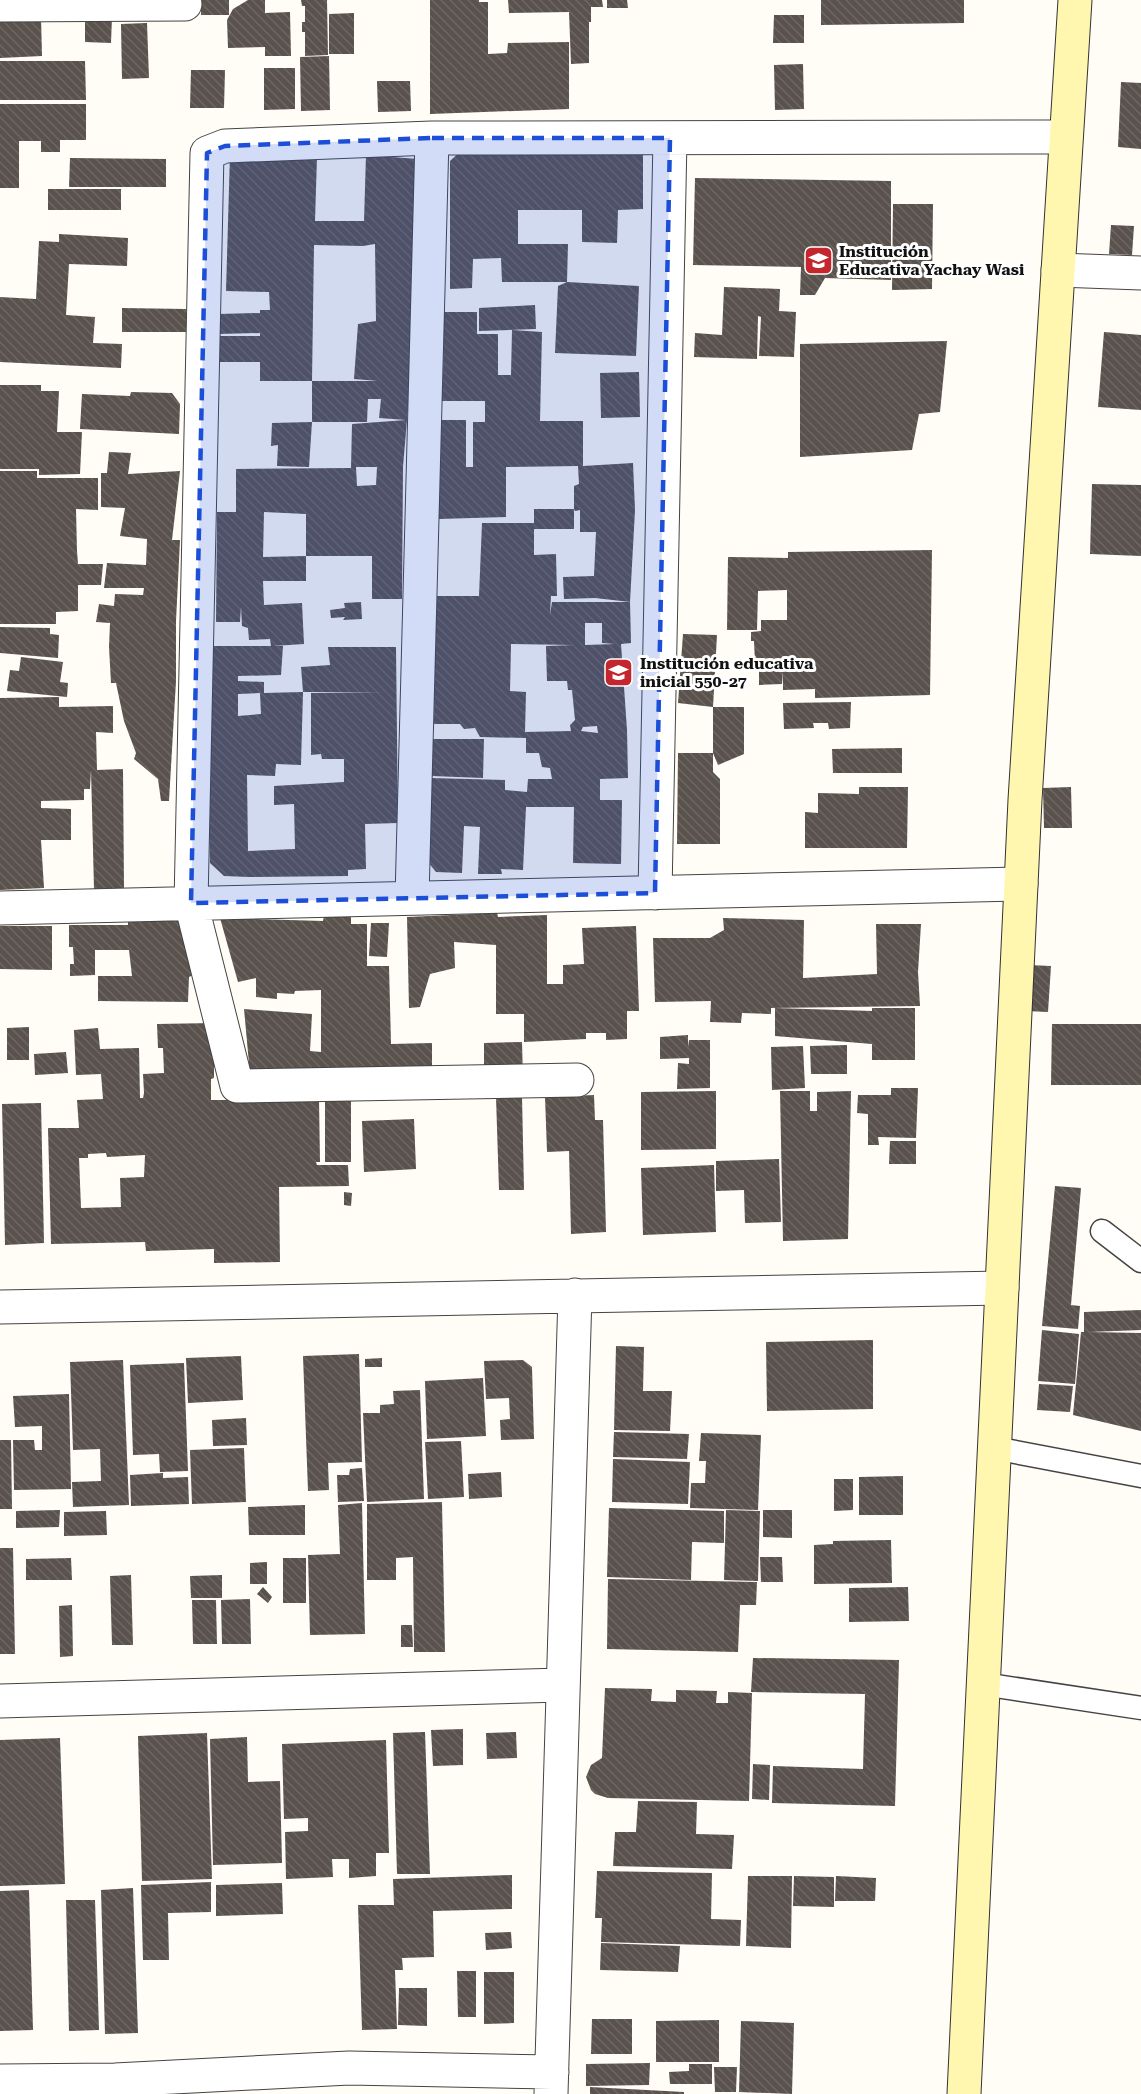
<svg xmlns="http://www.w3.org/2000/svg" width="1141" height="2094" font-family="'Roboto Serif',serif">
<defs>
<pattern id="building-back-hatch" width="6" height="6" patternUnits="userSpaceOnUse" patternTransform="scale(1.5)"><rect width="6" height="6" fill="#5a524d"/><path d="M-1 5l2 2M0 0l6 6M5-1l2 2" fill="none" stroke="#6d6662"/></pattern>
</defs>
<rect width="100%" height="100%" fill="#fffdf5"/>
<path fill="url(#building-back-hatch)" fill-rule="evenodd" d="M 201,0 L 229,0 L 229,15 L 201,15 Z
M 248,0 L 265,0 L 265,13 L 290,12 L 291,56 L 265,56 L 265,47 L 228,48 L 227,20 L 233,9 Z
M 301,0 L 327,0 L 328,55 L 305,56 L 305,32 L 302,32 L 302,22 L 305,22 L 305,6 L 302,6 Z
M 430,0 L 479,0 L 479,2 L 488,2 L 488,54 L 507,53 L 508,43 L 569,42 L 569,109 L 430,114 Z
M 508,0 L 602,0 L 603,7 L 591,7 L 591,22 L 589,22 L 589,63 L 571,64 L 569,12 L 509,13 Z
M 607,0 L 627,0 L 628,8 L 607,8 Z
M 821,0 L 964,0 L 964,23 L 821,25 Z
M 354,13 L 354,54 L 329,54 L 329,14 Z
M 774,15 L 804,15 L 804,43 L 773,43 Z
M 41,17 L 42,56 L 0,58 L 0,18 Z
M 85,17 L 112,17 L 111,43 L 85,42 Z
M 147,23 L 149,78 L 122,79 L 121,24 Z
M 329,56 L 330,110 L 301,111 L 300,57 Z
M 0,61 L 85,61 L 86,100 L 0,100 Z
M 803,64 L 804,109 L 775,110 L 774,65 Z
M 264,68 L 295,68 L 295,109 L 264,110 Z
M 191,70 L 225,70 L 224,108 L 190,108 Z
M 377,81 L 410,81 L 411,111 L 378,112 Z
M 1121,82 L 1141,83 L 1141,149 L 1118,147 Z
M 0,104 L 86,104 L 86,140 L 60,140 L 60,152 L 41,152 L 41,141 L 19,141 L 19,188 L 0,188 Z
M 464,148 L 643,148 L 643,209 L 618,210 L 617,243 L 582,242 L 582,210 L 518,210 L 518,244 L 568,244 L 567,282 L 639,286 L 636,356 L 555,353 L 558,286 L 567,282 L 502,282 L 501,258 L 473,259 L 472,288 L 450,289 L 450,161 Z
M 230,154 L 317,157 L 315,221 L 364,221 L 366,155 L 418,159 L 410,384 L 403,467 L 402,599 L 372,599 L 372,556 L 306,556 L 306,581 L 263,581 L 264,605 L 302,603 L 304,644 L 273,646 L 283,646 L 281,675 L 238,676 L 238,681 L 264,682 L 264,693 L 303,692 L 301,765 L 276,764 L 275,776 L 247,775 L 248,851 L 295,849 L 294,804 L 274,805 L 274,786 L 344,782 L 344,759 L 322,759 L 321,754 L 311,755 L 311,693 L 383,692 L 303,692 L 301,667 L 330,665 L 328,647 L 396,647 L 398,823 L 365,824 L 366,869 L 348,870 L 348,876 L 249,877 L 224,876 L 210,863 L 208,784 L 210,692 L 212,693 L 213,646 L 271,646 L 270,639 L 249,640 L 248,628 L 242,626 L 241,607 L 240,622 L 216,622 L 217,512 L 236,512 L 236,469 L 351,468 L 352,424 L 406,420 L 379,418 L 381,399 L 368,399 L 367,422 L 312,422 L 312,381 L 378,381 L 354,379 L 358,324 L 376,321 L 375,244 L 363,246 L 314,245 L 312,381 L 260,381 L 260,362 L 217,362 L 217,336 L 260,336 L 260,333 L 218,334 L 218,314 L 260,313 L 260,310 L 270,310 L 269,292 L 226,291 ZM 356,467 L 377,467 L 376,485 L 357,486 ZM 264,512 L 306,514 L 306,556 L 263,557 ZM 260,693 L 261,714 L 238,716 L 238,694 Z
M 70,158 L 166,159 L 166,187 L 69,187 Z
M 695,178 L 891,181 L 891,280 L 825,278 L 815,295 L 800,295 L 801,267 L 693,265 Z
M 48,189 L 121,189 L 121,210 L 48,210 Z
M 893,204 L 933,204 L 932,289 L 892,290 Z
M 1111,225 L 1134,226 L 1132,255 L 1109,254 Z
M 59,234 L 128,238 L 127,266 L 69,264 L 66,315 L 95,317 L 93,343 L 122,344 L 121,368 L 0,362 L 0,297 L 36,299 L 39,241 L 59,242 Z
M 724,287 L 780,289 L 779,311 L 796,312 L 794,357 L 759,356 L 761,317 L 758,316 L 757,359 L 694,357 L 695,333 L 722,335 Z
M 535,305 L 536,329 L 479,331 L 479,308 Z
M 122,308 L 186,309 L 187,332 L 122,332 Z
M 444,312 L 477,312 L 477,334 L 498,334 L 498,375 L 511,375 L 512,330 L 542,332 L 540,421 L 583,421 L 583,466 L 633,463 L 635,510 L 630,602 L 595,598 L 564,599 L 563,577 L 594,576 L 596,532 L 580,532 L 580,510 L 575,511 L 574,509 L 574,486 L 579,484 L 578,466 L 506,467 L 506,517 L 439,519 L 439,420 L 466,420 L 466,467 L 473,467 L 473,422 L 485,422 L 485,401 L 440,401 L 441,374 L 443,376 Z
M 1104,332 L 1141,335 L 1141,410 L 1098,407 Z
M 947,341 L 940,412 L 919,414 L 912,450 L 800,457 L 800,344 Z
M 639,372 L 640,417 L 601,418 L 600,373 Z
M 0,385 L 41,385 L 41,391 L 59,391 L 57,432 L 82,432 L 80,474 L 39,475 L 39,469 L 0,469 Z
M 131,392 L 172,393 L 180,404 L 179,434 L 80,429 L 82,394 L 130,396 Z
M 312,422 L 309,467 L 277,466 L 278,445 L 271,446 L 272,423 Z
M 109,452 L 131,453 L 128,474 L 180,471 L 172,540 L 180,540 L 176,621 L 176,681 L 169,801 L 161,801 L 158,779 L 134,759 L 136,753 L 124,721 L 116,683 L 111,683 L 109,647 L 110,623 L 96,622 L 99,604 L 114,606 L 115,594 L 143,595 L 144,588 L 104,588 L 107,563 L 146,565 L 147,539 L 120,536 L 125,508 L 101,507 L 101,473 L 107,473 Z
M 0,471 L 37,471 L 37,478 L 98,478 L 98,510 L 76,509 L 77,551 L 78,564 L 103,564 L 101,585 L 78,585 L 78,611 L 56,612 L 56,624 L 0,624 Z
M 1092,484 L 1141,485 L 1141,556 L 1090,554 Z
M 534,509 L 574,509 L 574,529 L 534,529 L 534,555 L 556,554 L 557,596 L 551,596 L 550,615 L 552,602 L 630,602 L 631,643 L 621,644 L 627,730 L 628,778 L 600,779 L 600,800 L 622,800 L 621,864 L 573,863 L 574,807 L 526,807 L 523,870 L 501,869 L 502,874 L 478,874 L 480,827 L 464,826 L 462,873 L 436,872 L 428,862 L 430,778 L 505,780 L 505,790 L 527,792 L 528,779 L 552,779 L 550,768 L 542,767 L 539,753 L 526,753 L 526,738 L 480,737 L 475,728 L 464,729 L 460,724 L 434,724 L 435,596 L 479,596 L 482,523 L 534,523 ZM 585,623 L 602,623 L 602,643 L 615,644 L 585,645 ZM 511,644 L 574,645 L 546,646 L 547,681 L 567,681 L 568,690 L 572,690 L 575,720 L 570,725 L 571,731 L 525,732 L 526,692 L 510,691 ZM 597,726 L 598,733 L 581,731 L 583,727 Z
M 932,550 L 930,695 L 815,698 L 815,689 L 783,690 L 783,672 L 782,684 L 759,685 L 759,664 L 782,662 L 755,663 L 754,641 L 751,641 L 751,632 L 761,631 L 761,620 L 787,620 L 787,590 L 758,591 L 757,630 L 727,630 L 728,557 L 788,558 L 788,552 Z
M 361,602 L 362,619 L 343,620 L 345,617 L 331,618 L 330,610 L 345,608 L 344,603 Z
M 0,627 L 50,628 L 50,634 L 59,635 L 58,658 L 0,653 Z
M 683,634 L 717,635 L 713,707 L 678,703 Z
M 21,657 L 63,662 L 60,682 L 68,683 L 67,697 L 7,691 L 10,670 L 19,671 Z
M 59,697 L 59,707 L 113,706 L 113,733 L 96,732 L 97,770 L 123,769 L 124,888 L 94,889 L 91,770 L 90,789 L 84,789 L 84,800 L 41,801 L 41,808 L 71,809 L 71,840 L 41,840 L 44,888 L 0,890 L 0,698 Z
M 851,702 L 850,728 L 829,729 L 828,723 L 813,723 L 814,728 L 784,729 L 783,703 Z
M 713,707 L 744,707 L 744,754 L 718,765 L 713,753 L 713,772 L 720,779 L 720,844 L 677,844 L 678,753 L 713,753 Z
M 432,739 L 484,739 L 483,778 L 432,776 Z
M 902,748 L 902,773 L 833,773 L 832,749 Z
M 859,787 L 908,787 L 907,848 L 805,848 L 805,812 L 818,813 L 818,793 L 859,794 Z
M 1071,787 L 1072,828 L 1044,828 L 1043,788 Z
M 497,913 L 498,917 L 547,915 L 547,984 L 563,984 L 563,965 L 584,964 L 582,928 L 636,926 L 639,1011 L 627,1011 L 627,1039 L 606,1040 L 606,1033 L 586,1033 L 586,1039 L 524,1042 L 524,1014 L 496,1014 L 496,945 L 454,942 L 455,968 L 430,974 L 420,1007 L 409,1008 L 407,917 Z
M 324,916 L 351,916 L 351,924 L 367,924 L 367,966 L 389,966 L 391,1044 L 432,1043 L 432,1074 L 250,1074 L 244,1009 L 312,1014 L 310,1051 L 321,1052 L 321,990 L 295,991 L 294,994 L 277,993 L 277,999 L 256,997 L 256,978 L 238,982 L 220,918 L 323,921 Z
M 190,918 L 193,975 L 189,977 L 188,1002 L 98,1001 L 98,976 L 132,976 L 129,950 L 95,950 L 95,975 L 70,976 L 70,964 L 74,964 L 73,947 L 69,947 L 69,925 L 128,925 L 128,922 Z
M 723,918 L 804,920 L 803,978 L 877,974 L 876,924 L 921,924 L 918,972 L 920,1006 L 771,1008 L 771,1014 L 742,1013 L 741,1023 L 710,1022 L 711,1001 L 655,1002 L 653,938 L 710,938 L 724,930 Z
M 371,923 L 389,923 L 387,957 L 369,956 Z
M 0,926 L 52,926 L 52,970 L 0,969 Z
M 1029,965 L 1051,966 L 1048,1012 L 1026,1011 Z
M 775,1008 L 872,1011 L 872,1008 L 915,1008 L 915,1060 L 872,1060 L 872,1044 L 775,1036 Z
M 214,1023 L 214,1078 L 211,1079 L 211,1100 L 319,1100 L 320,1162 L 316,1162 L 317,1165 L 348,1165 L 349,1186 L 279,1187 L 280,1262 L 214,1263 L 214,1249 L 146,1251 L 145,1242 L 51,1244 L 48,1128 L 79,1128 L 77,1100 L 103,1099 L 101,1074 L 76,1075 L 74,1030 L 98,1028 L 100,1049 L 139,1048 L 140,1098 L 143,1098 L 144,1093 L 143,1074 L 164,1073 L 163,1048 L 158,1048 L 157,1024 ZM 106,1153 L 107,1157 L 145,1155 L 144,1177 L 120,1178 L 121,1207 L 81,1208 L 79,1158 L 88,1158 L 88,1154 Z
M 1052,1024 L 1141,1024 L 1141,1085 L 1051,1085 Z
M 29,1027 L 29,1060 L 7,1060 L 7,1028 Z
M 688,1035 L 688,1047 L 689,1040 L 710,1040 L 710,1088 L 677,1089 L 678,1063 L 689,1064 L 689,1058 L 660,1059 L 660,1037 Z
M 522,1042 L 523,1079 L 484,1080 L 484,1043 Z
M 847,1045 L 847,1074 L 811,1074 L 810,1046 Z
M 803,1046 L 805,1088 L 772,1090 L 771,1047 Z
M 66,1052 L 68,1073 L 35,1075 L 34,1054 Z
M 891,1088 L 918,1088 L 916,1138 L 878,1137 L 879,1145 L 868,1145 L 868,1114 L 857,1113 L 858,1095 L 891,1095 Z
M 716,1091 L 716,1149 L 641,1150 L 641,1092 Z
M 780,1091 L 810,1091 L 810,1111 L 817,1111 L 817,1092 L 851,1091 L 848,1239 L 783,1241 Z
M 594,1095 L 595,1120 L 603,1120 L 606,1232 L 571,1234 L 569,1151 L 547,1152 L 545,1097 Z
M 522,1096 L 524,1190 L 499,1190 L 496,1097 Z
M 325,1098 L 351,1098 L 351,1162 L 325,1162 Z
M 41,1103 L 44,1243 L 5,1245 L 2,1104 Z
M 414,1119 L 416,1169 L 364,1172 L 362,1121 Z
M 890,1141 L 916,1141 L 916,1164 L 889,1164 Z
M 779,1159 L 781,1222 L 745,1223 L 744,1190 L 716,1191 L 716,1161 Z
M 714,1165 L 716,1232 L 643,1235 L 641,1168 Z
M 1055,1186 L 1081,1188 L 1071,1305 L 1080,1306 L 1078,1329 L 1042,1326 Z
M 344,1192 L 352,1193 L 351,1206 L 344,1205 Z
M 1141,1310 L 1141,1330 L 1089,1332 L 1141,1333 L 1141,1431 L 1073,1415 L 1081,1332 L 1084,1332 L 1084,1312 Z
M 1042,1330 L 1079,1334 L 1075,1384 L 1038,1381 Z
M 873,1340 L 873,1409 L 767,1411 L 766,1342 Z
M 616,1346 L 644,1347 L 643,1391 L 672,1391 L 670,1431 L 614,1430 Z
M 359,1354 L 362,1462 L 328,1463 L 329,1490 L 308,1491 L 303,1356 Z
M 241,1356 L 243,1400 L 188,1403 L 186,1358 Z
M 382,1358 L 382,1367 L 365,1367 L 365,1359 Z
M 123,1360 L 129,1505 L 73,1507 L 72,1482 L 101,1481 L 100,1449 L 73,1450 L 70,1362 Z
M 523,1360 L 532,1367 L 534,1439 L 501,1440 L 500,1420 L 510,1419 L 509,1398 L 486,1399 L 484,1361 Z
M 184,1363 L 188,1471 L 160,1472 L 159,1454 L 133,1455 L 130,1365 Z
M 483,1378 L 486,1436 L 427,1439 L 425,1381 Z
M 1039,1384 L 1073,1386 L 1070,1412 L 1037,1410 Z
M 420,1390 L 424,1499 L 367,1502 L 363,1413 L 380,1413 L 380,1405 L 394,1404 L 393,1391 Z
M 69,1394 L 71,1489 L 14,1490 L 13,1440 L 34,1440 L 35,1450 L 42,1450 L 42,1426 L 15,1427 L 13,1396 Z
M 246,1418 L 247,1445 L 213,1446 L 212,1420 Z
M 614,1432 L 689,1434 L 687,1459 L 613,1457 Z
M 701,1433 L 761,1435 L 758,1510 L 690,1508 L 691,1483 L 705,1483 L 706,1461 L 699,1461 Z
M 0,1440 L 11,1440 L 12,1509 L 0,1509 Z
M 461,1441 L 464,1497 L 428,1499 L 425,1442 Z
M 244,1448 L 246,1502 L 192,1504 L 190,1450 Z
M 613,1459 L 690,1462 L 688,1504 L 612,1502 Z
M 362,1468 L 364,1501 L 338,1502 L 337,1475 L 349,1475 L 350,1469 Z
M 501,1472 L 502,1497 L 469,1499 L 468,1474 Z
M 163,1473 L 163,1478 L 188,1477 L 189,1504 L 131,1506 L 130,1475 Z
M 903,1476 L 903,1515 L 859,1515 L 859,1477 Z
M 834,1479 L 853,1479 L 853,1510 L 834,1511 Z
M 442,1502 L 445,1652 L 414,1652 L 413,1557 L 396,1558 L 396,1580 L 367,1580 L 367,1504 Z
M 362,1503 L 365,1634 L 310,1635 L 308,1555 L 340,1554 L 338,1505 Z
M 305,1505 L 305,1535 L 249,1535 L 248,1507 Z
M 609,1508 L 724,1511 L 724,1543 L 692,1542 L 691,1580 L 607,1577 Z
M 60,1510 L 59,1527 L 16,1528 L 16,1511 Z
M 726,1510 L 760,1511 L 758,1581 L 724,1580 Z
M 763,1510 L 792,1510 L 792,1538 L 763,1537 Z
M 106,1511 L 107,1535 L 64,1536 L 64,1512 Z
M 891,1540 L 892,1583 L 814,1584 L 814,1545 L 833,1544 L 833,1541 Z
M 0,1548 L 13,1548 L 15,1654 L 0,1654 Z
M 760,1557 L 782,1557 L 783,1582 L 761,1582 Z
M 71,1558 L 72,1580 L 26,1580 L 26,1559 Z
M 283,1558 L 306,1558 L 306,1603 L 283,1603 Z
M 267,1562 L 267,1584 L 250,1584 L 250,1563 Z
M 131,1575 L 133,1645 L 112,1645 L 110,1576 Z
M 222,1575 L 222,1598 L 191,1598 L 190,1576 Z
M 608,1579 L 757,1582 L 756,1605 L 740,1605 L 738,1652 L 607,1649 Z
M 263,1587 L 272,1597 L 268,1603 L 257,1594 Z
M 908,1587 L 909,1621 L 849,1622 L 849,1588 Z
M 250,1599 L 251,1644 L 222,1644 L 221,1600 Z
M 192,1600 L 216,1600 L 217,1644 L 193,1644 Z
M 72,1605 L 73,1656 L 60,1657 L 59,1606 Z
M 401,1625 L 412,1625 L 413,1647 L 401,1647 Z
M 753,1658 L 899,1660 L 895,1806 L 772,1803 L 773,1766 L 863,1769 L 865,1694 L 751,1692 Z
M 605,1688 L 652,1689 L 651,1701 L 676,1702 L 676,1690 L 717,1691 L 716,1703 L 728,1703 L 728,1692 L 752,1693 L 749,1801 L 608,1798 L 595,1794 L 591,1790 L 586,1777 L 591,1765 L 602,1758 Z
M 463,1729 L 463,1765 L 433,1766 L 431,1730 Z
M 425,1732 L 430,1874 L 397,1874 L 393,1733 Z
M 516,1732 L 517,1758 L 487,1759 L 486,1733 Z
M 207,1733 L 212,1879 L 142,1881 L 138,1736 Z
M 247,1737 L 248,1782 L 280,1781 L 282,1863 L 213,1865 L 210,1739 Z
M 60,1738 L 65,1884 L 0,1886 L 0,1740 Z
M 386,1740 L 389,1853 L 376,1853 L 376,1876 L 349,1878 L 349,1859 L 332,1859 L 333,1877 L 286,1879 L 285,1832 L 308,1831 L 308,1818 L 284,1819 L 282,1744 Z
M 753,1764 L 770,1765 L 769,1800 L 752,1799 Z
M 638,1801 L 697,1802 L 696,1834 L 734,1835 L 732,1869 L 613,1866 L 615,1832 L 636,1832 Z
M 597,1871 L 712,1873 L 711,1919 L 741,1920 L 740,1946 L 601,1942 L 602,1918 L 595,1918 Z
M 512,1875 L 512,1909 L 433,1911 L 434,1957 L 402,1958 L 403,1970 L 395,1970 L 397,2029 L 362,2030 L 358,1905 L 394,1905 L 393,1879 Z
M 748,1876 L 792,1876 L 791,1948 L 746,1946 Z
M 794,1876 L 834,1877 L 834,1907 L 793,1906 Z
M 836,1876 L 876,1878 L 875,1901 L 835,1901 Z
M 211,1882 L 211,1912 L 168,1913 L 169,1960 L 143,1960 L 141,1885 Z
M 282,1883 L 283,1914 L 216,1916 L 216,1885 Z
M 133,1888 L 138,2033 L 105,2034 L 101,1890 Z
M 29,1890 L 33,2030 L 0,2031 L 0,1891 Z
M 66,1900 L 95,1900 L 99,2030 L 69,2031 Z
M 511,1932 L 512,1948 L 486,1950 L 485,1933 Z
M 601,1943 L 680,1946 L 678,1972 L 600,1970 Z
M 457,1971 L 476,1971 L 476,2017 L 458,2017 Z
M 484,1972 L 514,1972 L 514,2023 L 484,2024 Z
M 399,1988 L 427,1988 L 427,2026 L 398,2025 Z
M 592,2019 L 632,2019 L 632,2054 L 591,2054 Z
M 719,2020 L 719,2062 L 656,2062 L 656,2021 Z
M 741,2021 L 794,2023 L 792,2094 L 739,2092 Z
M 650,2063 L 649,2085 L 586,2086 L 586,2064 Z
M 689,2064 L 712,2064 L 712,2084 L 670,2084 L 669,2072 L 689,2071 Z
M 714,2067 L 737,2067 L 736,2092 L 715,2092 Z
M 590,2087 L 684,2092 L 684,2094 L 590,2094 Z"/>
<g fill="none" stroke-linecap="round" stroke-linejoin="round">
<defs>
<path id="lane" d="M 1102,1231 L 1141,1261
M 994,1448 L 1141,1476
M 983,1684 L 1141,1708"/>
<path id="street" d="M 0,5 L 185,4
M 1058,270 L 1141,273
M 655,893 L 670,138
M 412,898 L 432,138
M 0,908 L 1021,884
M 577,1080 L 237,1086 L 191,903 L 207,153 L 225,146 L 432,138 L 1066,137
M 0,1307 L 1002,1288
M 0,1701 L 562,1685
M 0,2081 L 115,2080 L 349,2068 L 552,2072
M 551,2094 L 575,1295"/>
<path id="secondary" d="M 964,2094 L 1025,800 L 1075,0"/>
</defs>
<use href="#lane" stroke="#444" stroke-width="25"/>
<use href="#street" stroke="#444" stroke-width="35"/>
<use href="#secondary" stroke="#333" stroke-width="35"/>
<use href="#lane" stroke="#fff" stroke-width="22"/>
<use href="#street" stroke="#fff" stroke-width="33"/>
<use href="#secondary" stroke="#fff6b0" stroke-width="33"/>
</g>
<path fill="#1d4ed8" fill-opacity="0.2" stroke="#1d4ed8" stroke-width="4.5" stroke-dasharray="12 8" stroke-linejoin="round" d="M 432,138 L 670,138 L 655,893 L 191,903 L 207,153 L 225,146 Z"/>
<defs>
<symbol id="school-square" viewBox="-11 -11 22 22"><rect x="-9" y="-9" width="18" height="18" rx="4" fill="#c4262e" stroke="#fff"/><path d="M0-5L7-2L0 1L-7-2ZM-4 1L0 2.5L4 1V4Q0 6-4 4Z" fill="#fff"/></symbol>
</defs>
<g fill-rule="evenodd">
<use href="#school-square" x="802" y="244" width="33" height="33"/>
<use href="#school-square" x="602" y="656" width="33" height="33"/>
</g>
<g text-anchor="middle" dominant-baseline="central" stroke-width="6" stroke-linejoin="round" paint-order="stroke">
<g font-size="16" font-weight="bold" fill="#111" stroke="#fff" text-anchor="start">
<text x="839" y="251">Institución<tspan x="839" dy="18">Educativa Yachay Wasi</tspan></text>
<text x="640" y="663">Institución educativa<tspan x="640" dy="18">inicial 550-27</tspan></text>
</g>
</g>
</svg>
